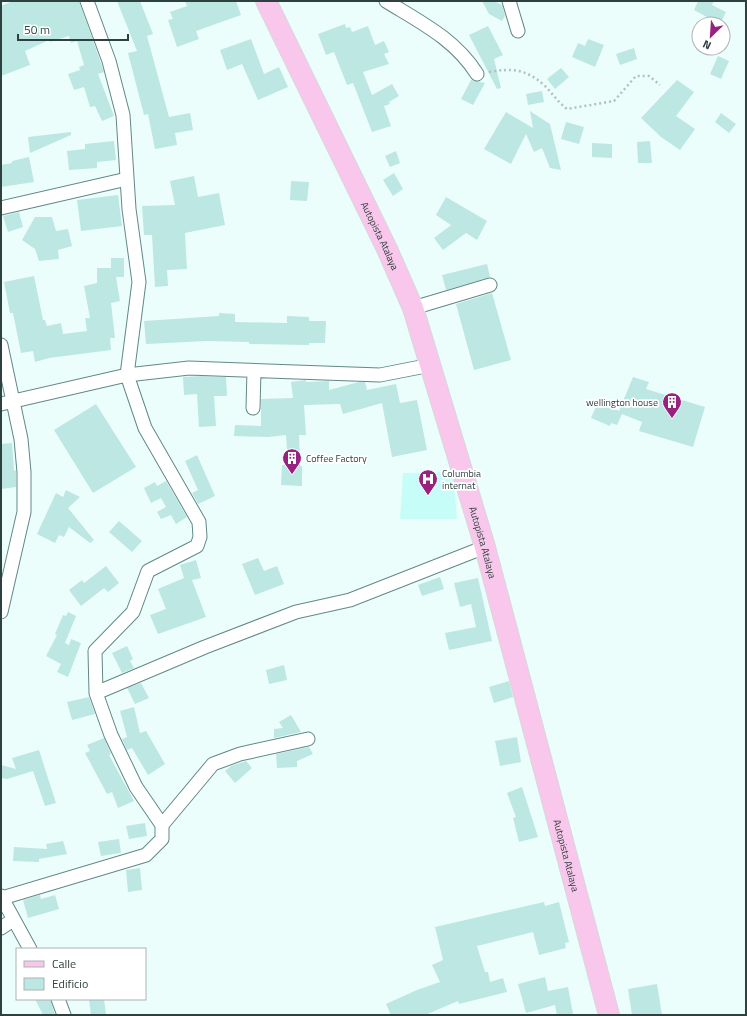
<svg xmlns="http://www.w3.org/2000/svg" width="747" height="1016" font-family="'Titillium Web',sans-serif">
<rect width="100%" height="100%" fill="#ecfefc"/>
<path fill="#c7fdf8" d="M 453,472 L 457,519 L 400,519 L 403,473 Z"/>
<path fill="#bce7e3" d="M 13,1 L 79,1 L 101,63 L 104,72 L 98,74 L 114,116 L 102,121 L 95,106 L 90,107 L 84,87 L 74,90 L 68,74 L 80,70 L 79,67 L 84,65 L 77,41 L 71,43 L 69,36 L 50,42 L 49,40 L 25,51 L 30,65 L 1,76 L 1,6 Z
M 117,1 L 140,1 L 153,34 L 147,36 L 169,117 L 190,113 L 193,130 L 175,133 L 177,145 L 155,149 L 148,114 L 144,115 L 128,53 L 137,51 Z
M 185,1 L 236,1 L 241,15 L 196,31 L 199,39 L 177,47 L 168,20 L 173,19 L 170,12 L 187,6 Z
M 482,1 L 494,1 L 502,5 L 505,16 L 502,21 L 489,14 Z
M 698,1 L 714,1 L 712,5 L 726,12 L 720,24 L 694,10 Z
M 345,24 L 346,28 L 350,27 L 352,32 L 368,26 L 375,45 L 384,41 L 389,52 L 384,54 L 389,64 L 363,72 L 372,95 L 392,84 L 399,96 L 389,102 L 390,104 L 384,106 L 391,126 L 372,132 L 353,83 L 347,85 L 334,52 L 326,55 L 318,34 Z
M 488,26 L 503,55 L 494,59 L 501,88 L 497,89 L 469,35 Z
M 251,39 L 264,74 L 279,67 L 288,87 L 258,100 L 242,64 L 227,70 L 220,50 Z
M 588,39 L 604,45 L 595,67 L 572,57 L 578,43 L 585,46 Z
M 634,48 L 637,59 L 620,65 L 616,54 Z
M 718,56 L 729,61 L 721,79 L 710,74 Z
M 561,68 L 569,77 L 555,89 L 547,79 Z
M 471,80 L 485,83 L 473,105 L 461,99 Z
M 677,80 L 694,92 L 676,116 L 695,129 L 680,150 L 661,137 L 641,118 Z
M 542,91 L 544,102 L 528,105 L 526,94 Z
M 530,111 L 550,124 L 561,170 L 550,168 L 542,148 L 534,152 L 526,134 L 511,164 L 484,149 L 506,112 L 533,128 Z
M 721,113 L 736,124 L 729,133 L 715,122 Z
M 566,122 L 584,127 L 579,144 L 561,139 Z
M 71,132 L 71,135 L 30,153 L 28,137 Z
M 114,141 L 116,160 L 97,162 L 97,168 L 69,170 L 67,151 L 85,149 L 85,144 Z
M 650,141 L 652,163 L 638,163 L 637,142 Z
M 592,143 L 612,144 L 612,158 L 592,157 Z
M 396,151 L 400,163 L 390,167 L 385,156 Z
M 29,157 L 34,182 L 1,187 L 1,165 L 12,163 L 12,161 Z
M 394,173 L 403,189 L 393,196 L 383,180 Z
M 194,176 L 198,197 L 219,193 L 225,225 L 185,233 L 187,269 L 167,270 L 168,286 L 155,287 L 152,235 L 144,235 L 142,206 L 175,205 L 170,181 Z
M 291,181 L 309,182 L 307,201 L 290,200 Z
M 118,195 L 122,226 L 81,231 L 77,200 Z
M 446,197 L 487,221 L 477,240 L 466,233 L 443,250 L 434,238 L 451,225 L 436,215 Z
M 19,212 L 23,227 L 8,232 L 3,216 Z
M 35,217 L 52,217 L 56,231 L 68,229 L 72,246 L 58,250 L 59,259 L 39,261 L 35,249 L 22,240 Z
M 111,258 L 124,258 L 124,277 L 116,277 L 120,301 L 111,303 L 115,338 L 110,338 L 111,350 L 49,358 L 35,362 L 33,351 L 21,353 L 13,313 L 10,313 L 4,282 L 34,276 L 43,320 L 45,320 L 47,326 L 61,323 L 63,334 L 87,331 L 85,318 L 90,318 L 84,286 L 97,283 L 97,268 L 111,268 Z
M 487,264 L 490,277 L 446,290 L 442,275 Z
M 492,293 L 511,360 L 474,370 L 456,304 Z
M 219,313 L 235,314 L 235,322 L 287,323 L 287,316 L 309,317 L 309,321 L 326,321 L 325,343 L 309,343 L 309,345 L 249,344 L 249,342 L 207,341 L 146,344 L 144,321 L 219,316 Z
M 201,376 L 226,377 L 227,396 L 214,396 L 216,426 L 199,427 L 197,394 L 184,395 L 183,377 Z
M 633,377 L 649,382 L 646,389 L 705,407 L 693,447 L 639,431 L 642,422 L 622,414 L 617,425 L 611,423 L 610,426 L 591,418 L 598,402 L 619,411 Z
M 306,380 L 306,382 L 329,381 L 329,390 L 359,382 L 365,382 L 367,390 L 396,384 L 400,403 L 417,400 L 427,450 L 392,457 L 382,403 L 343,414 L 340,404 L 304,405 L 306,435 L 299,435 L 300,466 L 302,466 L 302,486 L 281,485 L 282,465 L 288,465 L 286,435 L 268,437 L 234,436 L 235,425 L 261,426 L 261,399 L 293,398 L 291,382 Z
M 96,404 L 136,467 L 93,493 L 54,430 Z
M 12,443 L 14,471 L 16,470 L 16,487 L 1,489 L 1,444 Z
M 197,455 L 215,496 L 198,504 L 192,493 L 198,490 L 185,461 Z
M 166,481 L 187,517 L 176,524 L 171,515 L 161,519 L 157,512 L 166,507 L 161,498 L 151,503 L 144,488 L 155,482 L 157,486 Z
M 66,490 L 80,497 L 68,508 L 94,540 L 90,543 L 69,527 L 64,537 L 59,535 L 55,543 L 37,534 L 56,493 L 63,497 Z
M 119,521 L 142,541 L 132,552 L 109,532 Z
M 258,558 L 264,571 L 277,566 L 284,584 L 255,595 L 242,564 Z
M 196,560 L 201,578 L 192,580 L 206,617 L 158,634 L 150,615 L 166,609 L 158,589 L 184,578 L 180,565 Z
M 106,566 L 119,583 L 108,592 L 104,588 L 81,606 L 69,590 L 82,580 L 84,583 Z
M 440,577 L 444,589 L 422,596 L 418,585 Z
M 478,578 L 492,641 L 449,650 L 445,633 L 476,627 L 471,604 L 460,607 L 454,583 Z
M 68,612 L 76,616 L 65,643 L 69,645 L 71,639 L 81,643 L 68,677 L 57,672 L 61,664 L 46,656 L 57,635 L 55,634 L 63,615 L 66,616 Z
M 127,646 L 133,659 L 130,661 L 134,668 L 122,673 L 112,653 Z
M 284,665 L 287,680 L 269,684 L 266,670 Z
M 509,681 L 513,697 L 494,703 L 489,687 Z
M 141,683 L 149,698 L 135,704 L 127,688 Z
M 89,697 L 95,714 L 72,720 L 67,702 Z
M 134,707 L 140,733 L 146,731 L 165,764 L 148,775 L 132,748 L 127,750 L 122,739 L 127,737 L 120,711 Z
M 291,715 L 301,732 L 274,738 L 274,729 L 283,728 L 279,722 Z
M 517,737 L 521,762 L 500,766 L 495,741 Z
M 104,738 L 111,754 L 109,755 L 134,801 L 118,808 L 112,792 L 107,794 L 85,753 L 90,751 L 87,745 Z
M 309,747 L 313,754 L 297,761 L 297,767 L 277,768 L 276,754 Z
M 39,750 L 56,803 L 45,806 L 33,771 L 7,779 L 1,778 L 1,765 L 16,769 L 12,758 Z
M 246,761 L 252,768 L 235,783 L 225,771 L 231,766 Z
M 522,787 L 538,837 L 519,842 L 513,818 L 516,817 L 507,793 Z
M 145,823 L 147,836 L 129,839 L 126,826 Z
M 119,839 L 121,853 L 101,856 L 98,842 Z
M 63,841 L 67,854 L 39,859 L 39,862 L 13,861 L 14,847 L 47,849 L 46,844 Z
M 140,868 L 142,890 L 128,892 L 126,870 Z
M 40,895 L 41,899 L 55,895 L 59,909 L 28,918 L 23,900 Z
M 544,902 L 545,906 L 559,902 L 569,942 L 565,943 L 566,948 L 539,955 L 533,932 L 477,946 L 485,972 L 488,972 L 490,982 L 503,978 L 507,992 L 459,1004 L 458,1001 L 425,1015 L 391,1015 L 386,1004 L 417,990 L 440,982 L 432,965 L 443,960 L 435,927 Z
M 545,977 L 548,991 L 568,987 L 573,1014 L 557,1015 L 555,1005 L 526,1013 L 518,984 Z
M 657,984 L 662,1015 L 632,1015 L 628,989 Z
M 35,999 L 50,999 L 55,1015 L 43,1015 Z
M 89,999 L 104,999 L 106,1015 L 91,1015 Z"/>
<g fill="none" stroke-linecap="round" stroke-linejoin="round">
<defs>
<path id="minor" d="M 87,1 L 109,61 L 123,115 L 129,209 L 139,282 L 127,375 L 145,428 L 199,522 L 200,537 L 197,546 L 148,571 L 133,612 L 95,651 L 96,693 L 111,735 L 136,787 L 162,825
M 386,1 C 420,22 455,39 477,74
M 509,1 L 518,31
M 1,208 L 127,179
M 413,308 L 490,285
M 1,345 L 21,439 L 24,472 L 24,512 L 1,612
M 1,404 L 127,375 L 189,368 L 380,375 L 431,365
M 253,408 L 254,371
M 96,693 L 205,647 L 296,612 L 350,600 L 485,547
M 1,896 L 30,949
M 2,898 L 146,855 L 162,839 L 162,825 L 213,764 L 240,754 L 308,739
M 1,928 L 13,920
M 58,999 L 64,1015"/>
<g id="primary">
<path id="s1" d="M 266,1 L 387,249 L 413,308 L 485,547 L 609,1015"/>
</g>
</defs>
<use href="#minor" stroke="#618985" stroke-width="15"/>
<use href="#primary" stroke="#d5d9d9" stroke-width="22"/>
<path stroke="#afc1bf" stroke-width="2.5" stroke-dasharray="2 3" stroke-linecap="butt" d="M 489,72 C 512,68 526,69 544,85 C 552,93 558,102 567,109 L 614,101 L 636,76 L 649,76 L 660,85"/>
<use href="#minor" stroke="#fff" stroke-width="13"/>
<use href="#primary" stroke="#f8c7eb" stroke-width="20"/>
</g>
<defs>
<symbol id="building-pin" viewBox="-11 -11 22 30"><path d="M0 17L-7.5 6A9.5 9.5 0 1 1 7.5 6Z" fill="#97227f" stroke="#fff"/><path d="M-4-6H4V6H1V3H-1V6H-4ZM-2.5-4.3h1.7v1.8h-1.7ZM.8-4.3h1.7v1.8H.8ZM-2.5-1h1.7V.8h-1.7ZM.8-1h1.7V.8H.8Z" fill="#fff"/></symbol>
<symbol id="hospital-pin" viewBox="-11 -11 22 30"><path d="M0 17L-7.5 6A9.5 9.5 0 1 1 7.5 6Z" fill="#97227f" stroke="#fff"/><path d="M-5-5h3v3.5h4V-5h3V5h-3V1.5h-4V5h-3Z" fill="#fff"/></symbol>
</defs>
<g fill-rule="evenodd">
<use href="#building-pin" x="661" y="391" width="22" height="30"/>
<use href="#building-pin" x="281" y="447" width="22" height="30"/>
<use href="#hospital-pin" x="417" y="468" width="22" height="30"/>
</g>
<g text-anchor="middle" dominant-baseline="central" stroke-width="3.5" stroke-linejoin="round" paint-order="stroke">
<g font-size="10" fill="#2f413f" stroke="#fff">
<text stroke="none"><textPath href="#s1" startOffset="261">Autopista Atalaya</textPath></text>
<text stroke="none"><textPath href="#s1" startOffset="585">Autopista Atalaya</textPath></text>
<text stroke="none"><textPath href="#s1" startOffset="909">Autopista Atalaya</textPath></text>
</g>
<g font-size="10" fill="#2f413f" stroke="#fff" text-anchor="start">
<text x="658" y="402" text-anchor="end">wellington house</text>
<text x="306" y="458">Coffee Factory</text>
<text x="442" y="473">Columbia<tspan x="442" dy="12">internat</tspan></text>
</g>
</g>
<rect width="747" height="1016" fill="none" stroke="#2f413f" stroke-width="4"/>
<rect x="16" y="948" width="130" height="52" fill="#ffffff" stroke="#acb3b2"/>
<rect x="24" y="961" width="20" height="6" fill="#f8c7eb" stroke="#acb3b2"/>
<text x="52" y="968" font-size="12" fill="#2f413f">Calle</text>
<rect x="24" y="978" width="20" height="12" fill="#bce7e3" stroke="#acb3b2"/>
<text x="52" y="988" font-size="12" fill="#2f413f">Edificio</text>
<g transform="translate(711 36) rotate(205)"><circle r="19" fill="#ffffff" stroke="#acb3b2"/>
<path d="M0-3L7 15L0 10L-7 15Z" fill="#97227f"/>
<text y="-6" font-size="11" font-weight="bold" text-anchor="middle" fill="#2f413f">N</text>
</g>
<path d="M18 34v6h110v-6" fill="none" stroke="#2f413f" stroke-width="2"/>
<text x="24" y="34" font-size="12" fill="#2f413f" stroke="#ffffff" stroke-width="3" paint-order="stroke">50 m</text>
</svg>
